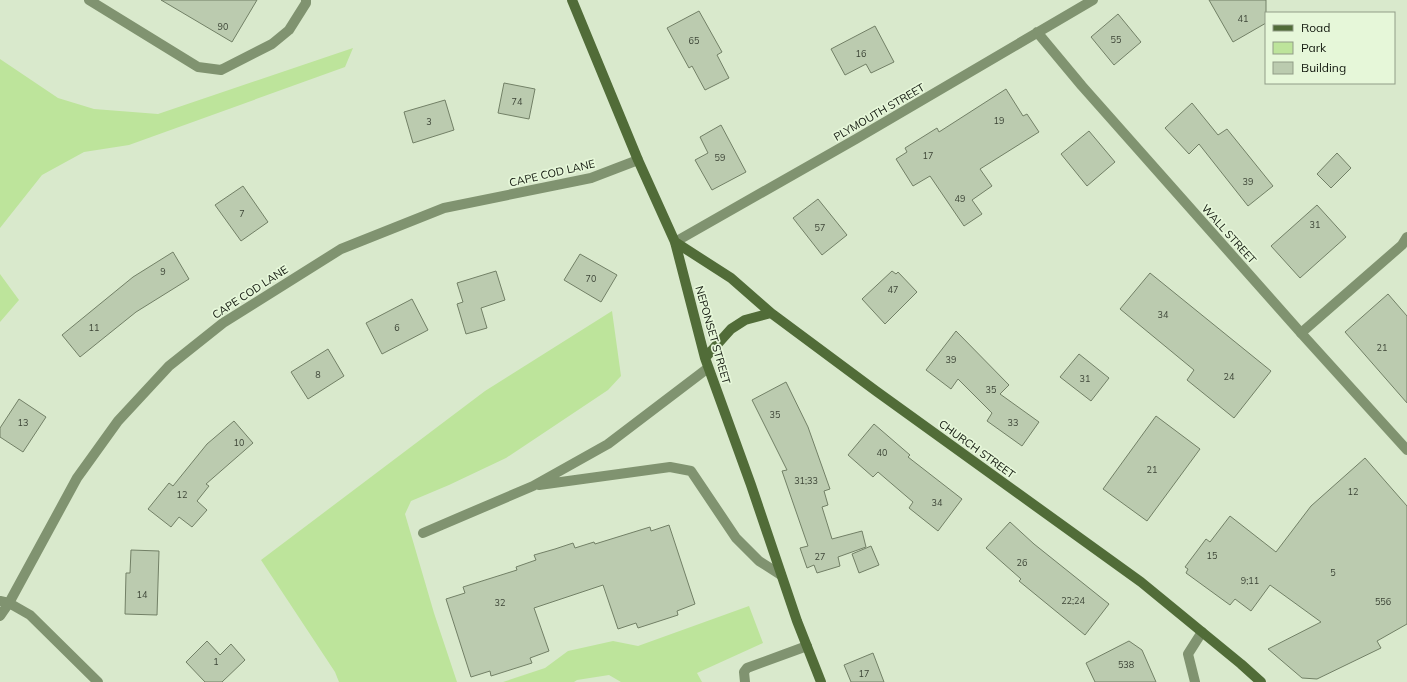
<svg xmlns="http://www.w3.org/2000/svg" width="1407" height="682" font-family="Mulish,sans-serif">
<rect width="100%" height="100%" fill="#d9e9cc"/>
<path fill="#bde49b" d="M 353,48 L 345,67 L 129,145 L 84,152 L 42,175 L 0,228 L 0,59 L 58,98 L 94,109 L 158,114 Z
M 0,274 L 19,300 L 0,322 Z
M 612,311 L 621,376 L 608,390 L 506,458 L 449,485 L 411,501 L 405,514 L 434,613 L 457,682 L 339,682 L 335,672 L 261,560 L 485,391 Z
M 749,606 L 763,643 L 697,673 L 702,682 L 621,682 L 609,675 L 577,680 L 574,682 L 503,682 L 545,668 L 568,651 L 613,641 L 638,646 Z"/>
<path fill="#bbcbaf" stroke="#728066" d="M 161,0 L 257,0 L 232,42 Z
M 1209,0 L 1266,0 L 1266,23 L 1233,42 Z
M 699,11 L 722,52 L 717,55 L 729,78 L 705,90 L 692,66 L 689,68 L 667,28 Z
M 1118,14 L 1141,42 L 1114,65 L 1091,37 Z
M 875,26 L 894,62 L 871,73 L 866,64 L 845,75 L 831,49 Z
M 504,83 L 535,89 L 529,119 L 498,113 Z
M 1006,89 L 1023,116 L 1027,114 L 1039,132 L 980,169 L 992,186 L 972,200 L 982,214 L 964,226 L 930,176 L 913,186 L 896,159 L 907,152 L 905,148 L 937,128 L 939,132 Z
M 445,100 L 454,130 L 413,143 L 404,112 Z
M 1192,103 L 1218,135 L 1227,129 L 1273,186 L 1248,206 L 1199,144 L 1189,154 L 1165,128 Z
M 721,125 L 746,172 L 712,190 L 695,160 L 708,153 L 700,137 Z
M 1089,131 L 1115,162 L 1087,186 L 1061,154 Z
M 1337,153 L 1351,168 L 1331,188 L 1317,174 Z
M 243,186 L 268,222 L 241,241 L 215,205 Z
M 818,199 L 847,235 L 822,255 L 793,218 Z
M 1317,205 L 1346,237 L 1300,278 L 1271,246 Z
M 173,252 L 189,279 L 136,312 L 80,357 L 62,335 L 133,277 Z
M 580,254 L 617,275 L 601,302 L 564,280 Z
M 496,271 L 505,300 L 481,308 L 487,328 L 466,334 L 457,304 L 463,302 L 457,283 Z
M 892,271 L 896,274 L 898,272 L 917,292 L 885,324 L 862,299 Z
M 1150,273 L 1271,371 L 1234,418 L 1187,380 L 1194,370 L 1120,309 Z
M 1388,294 L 1407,316 L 1407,403 L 1345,332 Z
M 412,299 L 428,330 L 382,354 L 366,323 Z
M 956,331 L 1009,385 L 1000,394 L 1039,422 L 1022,446 L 987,421 L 992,413 L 958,379 L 951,389 L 926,370 Z
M 328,349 L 344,376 L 308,399 L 291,372 Z
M 1079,354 L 1109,378 L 1091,401 L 1060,377 Z
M 786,382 L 808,427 L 830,489 L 824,491 L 828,505 L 822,507 L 832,539 L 862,531 L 866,547 L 838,557 L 840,566 L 817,573 L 814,565 L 807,568 L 800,548 L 808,546 L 782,471 L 787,470 L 752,400 Z
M 19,399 L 46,417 L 23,452 L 0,437 L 0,428 Z
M 1156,416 L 1200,449 L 1147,521 L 1103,489 Z
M 234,421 L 253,443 L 206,484 L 209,486 L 197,501 L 207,510 L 192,527 L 179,517 L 171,527 L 148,509 L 169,483 L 173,486 L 207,444 Z
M 874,424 L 910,455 L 908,457 L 962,499 L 938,531 L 909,508 L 913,502 L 878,472 L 873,477 L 848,455 Z
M 1365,458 L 1407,506 L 1407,624 L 1377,641 L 1381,648 L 1317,679 L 1302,678 L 1268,649 L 1321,622 L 1270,585 L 1251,611 L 1235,599 L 1230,605 L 1186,573 L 1188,569 L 1185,567 L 1206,539 L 1210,542 L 1230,516 L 1276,552 L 1311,506 Z
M 1010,522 L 1034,544 L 1109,604 L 1085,635 L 1019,581 L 1021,579 L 986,548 Z
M 669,525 L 695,604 L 677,611 L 678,615 L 638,628 L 636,623 L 618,629 L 603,585 L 534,608 L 549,651 L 530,658 L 532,663 L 491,676 L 490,671 L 471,677 L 446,599 L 465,593 L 463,587 L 517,570 L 516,567 L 536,560 L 534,555 L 555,549 L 573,543 L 575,548 L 594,542 L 595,544 L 650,527 L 651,531 Z
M 871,546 L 879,565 L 859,573 L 852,554 Z
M 131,550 L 159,551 L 157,615 L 125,614 L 126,573 L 130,573 Z
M 207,641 L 220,655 L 231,644 L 245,660 L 222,682 L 205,682 L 186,662 Z
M 1129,641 L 1142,650 L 1156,682 L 1095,682 L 1086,663 Z
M 873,653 L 884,682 L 851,682 L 844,665 Z"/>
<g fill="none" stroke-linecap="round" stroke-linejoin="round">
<path stroke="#809370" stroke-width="10" d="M 89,0 L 198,67 L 221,70 L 272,44 L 289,30 L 306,3 L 306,0
M 1301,333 L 1402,245 L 1407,237
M 539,485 L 670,467 L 691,471 L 736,538 L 759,561 L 781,575
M 423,533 L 533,486 L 608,444 L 708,368
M 745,682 L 744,672 L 747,668 L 807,646
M 1195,682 L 1188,654 L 1202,632"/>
<path stroke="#809370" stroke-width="10" d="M 1037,32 L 1082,86 L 1301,333 L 1407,450
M 675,242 L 856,139 L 1093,0
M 0,601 L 9,603 L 30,615 L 98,682
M 0,616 L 9,603 L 77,478 L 118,421 L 169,366 L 223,323 L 341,249 L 444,208 L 591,178 L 638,160"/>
<path stroke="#516c38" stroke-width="10" d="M 572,0 L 638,160 L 675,242 L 705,358 L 751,485 L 797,621 L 821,682
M 675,242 L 731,278 L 771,313 L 876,391 L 1141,582 L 1241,664 L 1261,682
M 705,358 L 731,329 L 745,320 L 771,313"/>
</g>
<g text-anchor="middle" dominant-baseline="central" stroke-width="3.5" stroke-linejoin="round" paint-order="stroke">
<g font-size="9" fill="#3c4436">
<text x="1243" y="18">41</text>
<text x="223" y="26">90</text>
<text x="1116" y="39">55</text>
<text x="694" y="40">65</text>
<text x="861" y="53">16</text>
<text x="517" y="101">74</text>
<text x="999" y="120">19</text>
<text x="429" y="121">3</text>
<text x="928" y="155">17</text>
<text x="720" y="157">59</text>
<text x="1248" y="181">39</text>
<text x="960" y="198">49</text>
<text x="242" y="213">7</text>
<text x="1315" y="224">31</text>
<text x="820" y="227">57</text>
<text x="163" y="271">9</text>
<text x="591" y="278">70</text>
<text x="893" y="289">47</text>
<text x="1163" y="314">34</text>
<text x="94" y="327">11</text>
<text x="397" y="327">6</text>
<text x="1382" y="347">21</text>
<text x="951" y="359">39</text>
<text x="318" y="374">8</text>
<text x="1229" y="376">24</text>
<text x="1085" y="378">31</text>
<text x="991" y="389">35</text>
<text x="775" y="414">35</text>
<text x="23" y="422">13</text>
<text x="1013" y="422">33</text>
<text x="239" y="442">10</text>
<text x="882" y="452">40</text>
<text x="1152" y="469">21</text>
<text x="806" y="480">31;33</text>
<text x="1353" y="491">12</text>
<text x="182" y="494">12</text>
<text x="937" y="502">34</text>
<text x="1212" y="555">15</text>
<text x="820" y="556">27</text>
<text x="1022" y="562">26</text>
<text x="1333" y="572">5</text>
<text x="1250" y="580">9;11</text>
<text x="142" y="594">14</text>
<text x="1073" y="600">22;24</text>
<text x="1383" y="601">556</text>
<text x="500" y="602">32</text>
<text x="216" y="661">1</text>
<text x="1126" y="664">538</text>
<text x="864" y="673">17</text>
</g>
<g font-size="11" fill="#11170d" stroke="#e6f7d9">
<text transform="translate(879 112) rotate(-30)">PLYMOUTH STREET</text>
<text transform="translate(552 173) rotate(-13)">CAPE COD LANE</text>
<text transform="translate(1229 234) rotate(48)">WALL STREET</text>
<text transform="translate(250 292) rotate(-33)">CAPE COD LANE</text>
<text transform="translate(713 335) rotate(74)">NEPONSET STREET</text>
<text transform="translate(977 449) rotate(36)">CHURCH STREET</text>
</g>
</g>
<rect x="1265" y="12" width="130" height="72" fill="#e6f7d9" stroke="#919d87"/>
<rect x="1273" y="25" width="20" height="6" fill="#516c38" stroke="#919d87"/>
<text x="1301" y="32" font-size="12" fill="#11170d">Road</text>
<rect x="1273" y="42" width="20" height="12" fill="#bde49b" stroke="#919d87"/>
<text x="1301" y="52" font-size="12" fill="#11170d">Park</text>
<rect x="1273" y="62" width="20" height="12" fill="#bbcbaf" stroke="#919d87"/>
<text x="1301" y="72" font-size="12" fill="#11170d">Building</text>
</svg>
